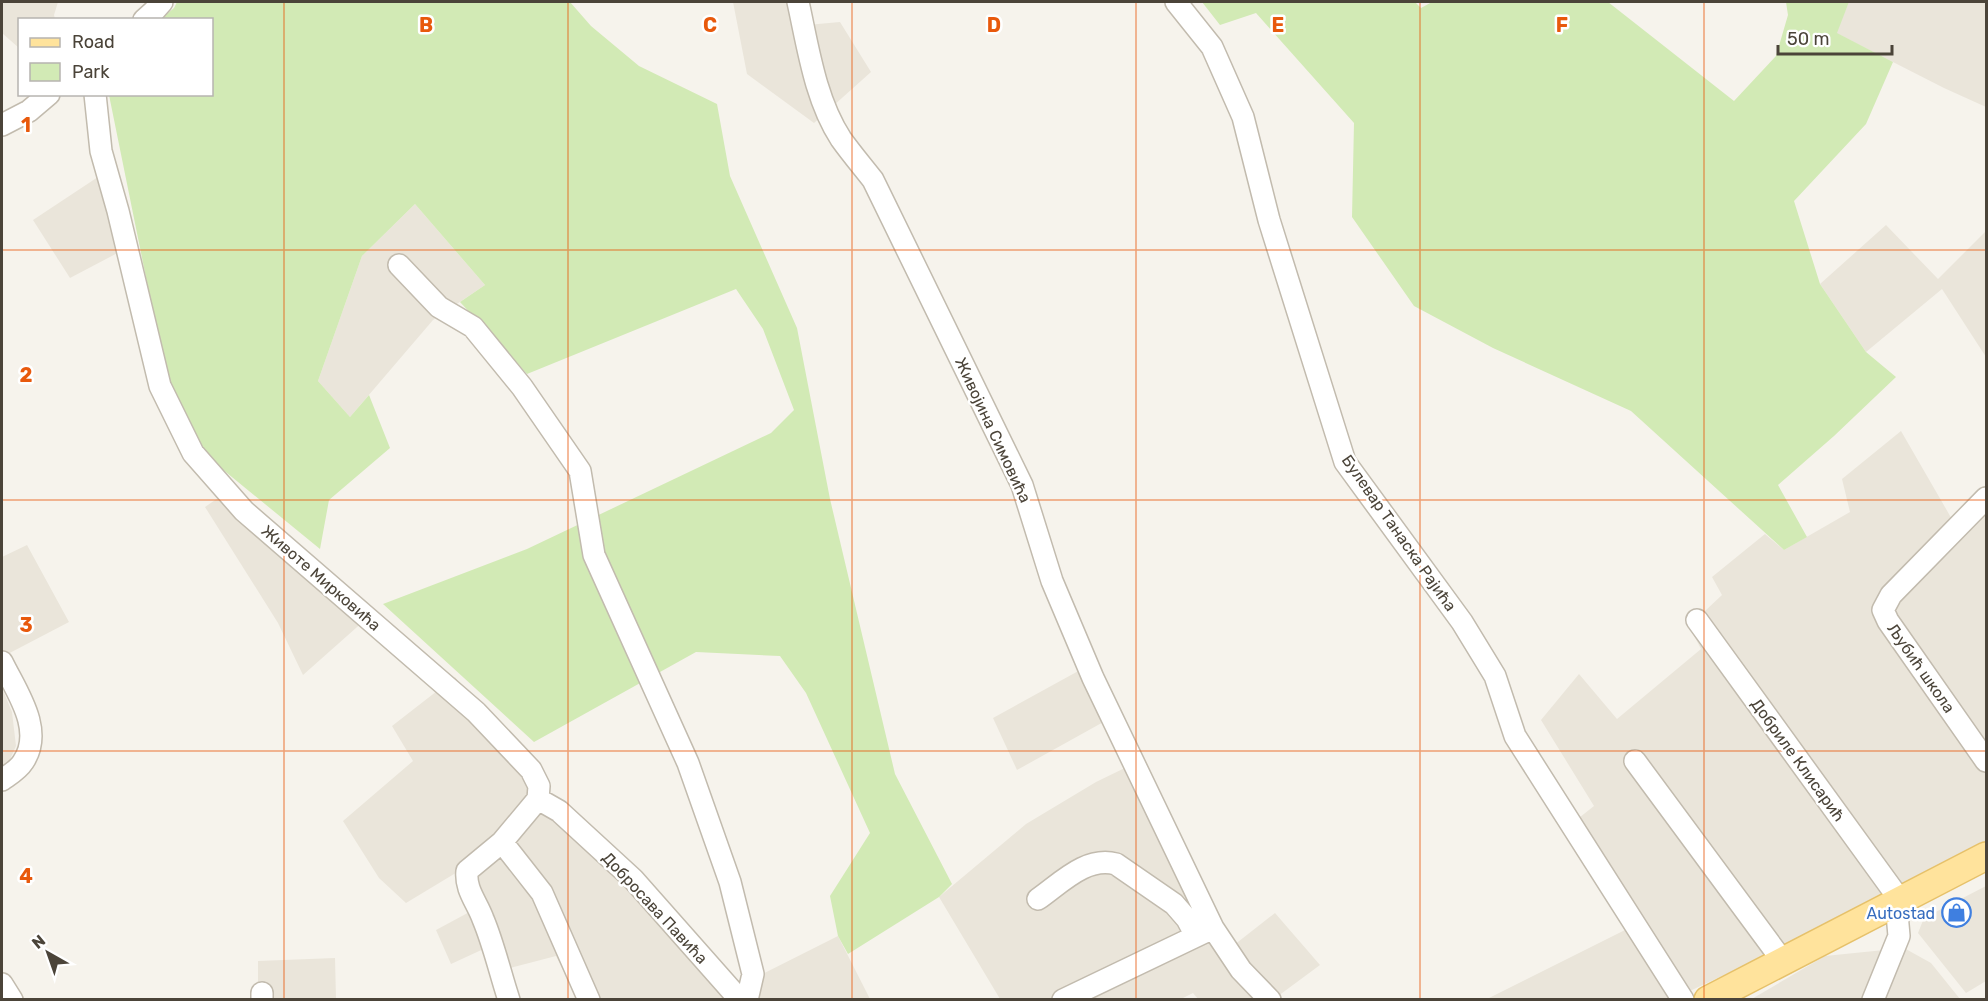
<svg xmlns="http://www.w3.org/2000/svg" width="1988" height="1001" font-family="Rubik,sans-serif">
<rect width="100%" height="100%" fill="#f6f3ec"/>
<path fill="#eae5da" d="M 2,2 L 58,2 L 54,15 L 55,19 L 20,20 L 19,48 L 2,33 Z
M 733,2 L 795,2 L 807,25 L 840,22 L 871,72 L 814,123 L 747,74 Z
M 1849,2 L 1986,2 L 1986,107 L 1944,88 L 1836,33 Z
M 101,175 L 127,248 L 70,278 L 33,220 Z
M 415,204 L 485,285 L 433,320 L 350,417 L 318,381 L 362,256 Z
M 1886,225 L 1938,279 L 1986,231 L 1986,357 L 1942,289 L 1866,352 L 1820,284 Z
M 1901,431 L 1953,521 L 1986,486 L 1986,843 L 1914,877 L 1823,929 L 1679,996 L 1570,825 L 1594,806 L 1541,720 L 1579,674 L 1617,719 L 1701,649 L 1689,626 L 1722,595 L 1712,577 L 1765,534 L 1784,550 L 1850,512 L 1842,479 Z
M 218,498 L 365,620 L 303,675 L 278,623 L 205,507 Z
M 27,545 L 69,622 L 2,657 L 2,557 Z
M 1082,669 L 1107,720 L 1017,770 L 993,718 Z
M 455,677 L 480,708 L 525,746 L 554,804 L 733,989 L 838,936 L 870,999 L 578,999 L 556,956 L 502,970 L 490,946 L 451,964 L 436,930 L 475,909 L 459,871 L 406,903 L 379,878 L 343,821 L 413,761 L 392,726 Z
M 2,688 L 12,712 L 16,746 L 2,777 Z
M 1131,765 L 1229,949 L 1275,913 L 1320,965 L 1274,999 L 1198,999 L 1193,993 L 1179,1000 L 1000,999 L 939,897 L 1026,824 L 1096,782 Z
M 1986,886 L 1986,981 L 1966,993 L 1918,933 L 1924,918 Z
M 1625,930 L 1675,999 L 1485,1000 Z
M 1904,948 L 1931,963 L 1960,999 L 1750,1000 L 1825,956 Z
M 335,958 L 336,999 L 258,1000 L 258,961 Z"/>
<path fill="#d2eab5" d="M 177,2 L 570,2 L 591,26 L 639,66 L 717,104 L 730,176 L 797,328 L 830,499 L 895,774 L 952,884 L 939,897 L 848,954 L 838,936 L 830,896 L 870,833 L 806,693 L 780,656 L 696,652 L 534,742 L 383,604 L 527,549 L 771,433 L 794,410 L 763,329 L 736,289 L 527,374 L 460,302 L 485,285 L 415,204 L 362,256 L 318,381 L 350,417 L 369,395 L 390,448 L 329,500 L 320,549 L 205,455 L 168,386 L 109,95 L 212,94 L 212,20 L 161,19 L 174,8 Z
M 1202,2 L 1415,2 L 1421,8 L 1432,2 L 1608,2 L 1734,101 L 1776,56 L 1788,15 L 1786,2 L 1849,2 L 1837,33 L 1893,62 L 1866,124 L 1794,201 L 1820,284 L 1866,352 L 1896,377 L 1834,436 L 1778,485 L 1807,537 L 1784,550 L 1631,411 L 1493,348 L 1414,306 L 1352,217 L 1354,123 L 1256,13 L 1220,25 Z"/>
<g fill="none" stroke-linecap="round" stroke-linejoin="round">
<defs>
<path id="minor" d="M 798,2 C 808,47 815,99 841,139 C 851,153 862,166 873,180 L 1022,485 L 1052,581 L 1093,678 L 1213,928 L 1241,970 L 1270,1000
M 1176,2 L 1212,47 L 1243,117 L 1269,220 L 1345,462 L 1462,622 L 1495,676 L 1515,736 L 1683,1000
M 144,20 L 154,11 L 162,2
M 95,94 L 101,151 L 118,211 L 160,386 L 193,453 L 244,511 L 476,712 L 531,770 L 539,786 L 538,799 L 502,842 L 467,871 C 465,890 477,902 483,919 C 494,945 500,973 509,1000
M 2,125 L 29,111 L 49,94
M 399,265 L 439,307 L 473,327 L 522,387 L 580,471 L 594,555 L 688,763 L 730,882 L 753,974 L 747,1000
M 1986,498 L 1891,595 L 1883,610 L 1888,621 L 1986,761
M 1697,620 L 1900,900
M 2,662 C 16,691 45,730 23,762 C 18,770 9,775 2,780
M 1635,761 L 1782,960
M 538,799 L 559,811 L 633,879 L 740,1000
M 502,842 L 542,893 L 589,1000
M 1038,899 C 1061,883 1086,856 1116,864 L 1174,904 L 1187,919 L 1196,936
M 2,984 L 12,1000
M 262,1000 L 262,993
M 1063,1000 L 1209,930
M 1873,1000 L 1899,936 L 1896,902"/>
<path id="major" d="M 1708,1000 L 1986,856"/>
</defs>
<use href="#minor" stroke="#c2bbae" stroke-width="24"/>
<use href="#major" stroke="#e6c16a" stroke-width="30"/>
<use href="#minor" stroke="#fff" stroke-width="21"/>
<use href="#major" stroke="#ffe39c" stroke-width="27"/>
</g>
<path fill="none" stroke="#e8590c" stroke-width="1.5" stroke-opacity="0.55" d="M 284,2 L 284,1000M 568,2 L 568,1000M 852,2 L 852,1000M 1136,2 L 1136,1000M 1420,2 L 1420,1000M 1704,2 L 1704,1000M 2,250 L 1986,250M 2,500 L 1986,500M 2,751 L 1986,751"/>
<defs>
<symbol id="shop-ring" viewBox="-11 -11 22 22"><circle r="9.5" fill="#fff" stroke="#3f7fe0" stroke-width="1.5"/><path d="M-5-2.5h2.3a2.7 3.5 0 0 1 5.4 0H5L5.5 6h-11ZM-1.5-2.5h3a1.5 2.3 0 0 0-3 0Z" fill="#3f7fe0"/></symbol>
</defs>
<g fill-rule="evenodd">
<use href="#shop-ring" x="1940" y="896" width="33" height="33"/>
</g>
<g text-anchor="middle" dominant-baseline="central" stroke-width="5" stroke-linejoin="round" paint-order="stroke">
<g font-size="16" fill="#4b4439" stroke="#fff">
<text transform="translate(993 430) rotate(65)">Живојина Симовића</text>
<text transform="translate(1399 533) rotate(55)">Булевар Танаска Рајића</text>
<text transform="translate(321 578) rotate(41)">Животе Мирковића</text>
<text transform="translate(1921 668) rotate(55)">Љубић школа</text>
<text transform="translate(1798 760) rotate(54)">Добриле Клисарић</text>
<text transform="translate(655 908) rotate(47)">Добросава Павића</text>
</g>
<g font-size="16" fill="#366cbe" stroke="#fff" text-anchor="end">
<text x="1935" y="913">Autostad</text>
</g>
</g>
<g font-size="20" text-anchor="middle" font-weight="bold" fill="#e8590c" stroke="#fff" stroke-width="5" stroke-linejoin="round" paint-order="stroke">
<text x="426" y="32">B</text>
<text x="710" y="32">C</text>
<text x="994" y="32">D</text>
<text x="1278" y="32">E</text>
<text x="1562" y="32">F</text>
<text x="26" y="132">1</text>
<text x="26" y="382">2</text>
<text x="26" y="632">3</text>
<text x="26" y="883">4</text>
</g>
<rect width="1988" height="1001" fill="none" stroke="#4b4439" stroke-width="6"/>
<rect x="18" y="18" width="195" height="78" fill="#ffffff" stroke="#b7b4b0" stroke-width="1.5"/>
<rect x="30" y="38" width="30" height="9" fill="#ffe39c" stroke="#b7b4b0" stroke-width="1.5"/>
<text x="72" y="48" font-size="18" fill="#4b4439">Road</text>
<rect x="30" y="63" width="30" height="18" fill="#d2eab5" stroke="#b7b4b0" stroke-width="1.5"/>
<text x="72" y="78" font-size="18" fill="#4b4439">Park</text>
<g transform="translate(48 953) rotate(320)" stroke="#ffffff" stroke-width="4.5" paint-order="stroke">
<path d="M0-4.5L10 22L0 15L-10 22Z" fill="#4b4439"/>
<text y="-9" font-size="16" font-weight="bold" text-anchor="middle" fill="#4b4439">N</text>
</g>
<path d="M1778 45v9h114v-9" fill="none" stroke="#4b4439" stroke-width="3"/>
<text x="1787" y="45" font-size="18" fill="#4b4439" stroke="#ffffff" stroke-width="4.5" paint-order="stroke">50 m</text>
</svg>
